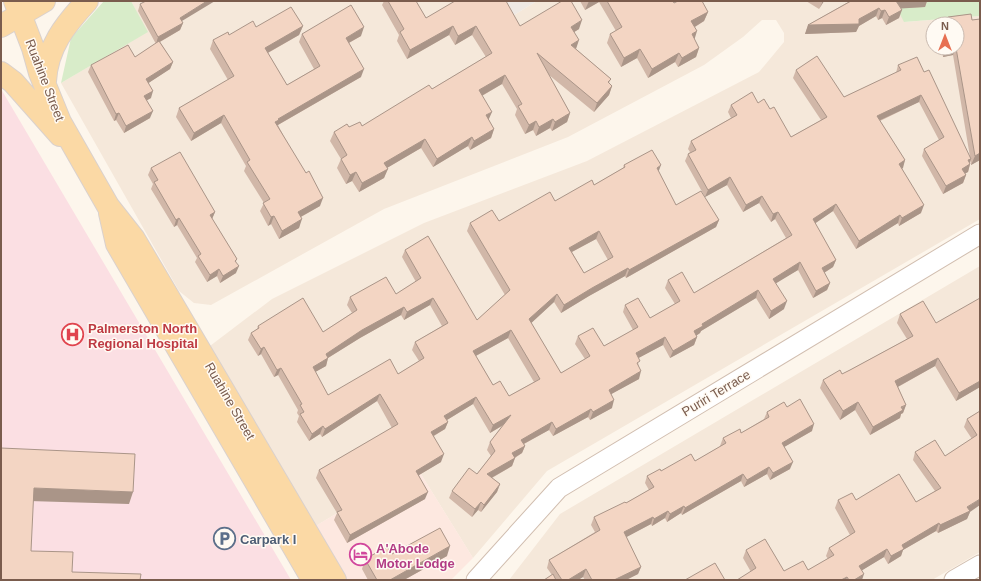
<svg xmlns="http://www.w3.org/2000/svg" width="981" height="581" font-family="Helvetica,sans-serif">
<rect width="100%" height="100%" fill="#fdf6ec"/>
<path fill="#f5e8da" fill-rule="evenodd" d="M 131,1 L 506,1 L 514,15 L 537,1 L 893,1 L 905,22 L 980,16 L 980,219 L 547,471 L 473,558 L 416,466 L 314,527 L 206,349 L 272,299 L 424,223 L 587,161 L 759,72 L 784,42 L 784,33 L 776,20 L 762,20 L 743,37 L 704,65 L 568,137 L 384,209 L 211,305 L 194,303 L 179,291 L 61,83 L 147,32 ZM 933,24 L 957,24 L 957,48 L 933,48 Z
M 980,266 L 980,552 L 932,580 L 509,580 L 560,514 Z"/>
<path fill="#fde8e0" d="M 416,466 L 473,558 L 451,580 L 344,580 L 314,527 Z"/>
<path fill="#efe9e4" d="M 506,1 L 537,1 L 514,15 Z"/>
<path fill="#fbdfe3" d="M 1,89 L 291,580 L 1,580 Z"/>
<path fill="#d8ecc9" d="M 104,1 L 131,1 L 148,32 L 61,83 L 71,38 Z
M 893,1 L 980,1 L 980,16 L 904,22 Z"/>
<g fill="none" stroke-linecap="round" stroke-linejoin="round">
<defs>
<path id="minor" d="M 476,580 L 559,488 L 980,234
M 954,580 L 980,565"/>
<path id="major" d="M 15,1 L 33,48 L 40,73 L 60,122 L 108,206 L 134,239 L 335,580
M 1,26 L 44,1
M 1,73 L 13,82 L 60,135
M 45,81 C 47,47 65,25 87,1
M 110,213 L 117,244 L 313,580"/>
</defs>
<use href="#minor" stroke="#d1beb0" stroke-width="21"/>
<use href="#major" stroke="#dad1cd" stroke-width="24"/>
<use href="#minor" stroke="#fff" stroke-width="19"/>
<use href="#major" stroke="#fbd9a5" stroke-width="22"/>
</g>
<path fill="#d1b7a8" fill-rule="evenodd" d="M 384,1 L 416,1 L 426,18 L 520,26 L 579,29 L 574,32 L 576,49 L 611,79 L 609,83 L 612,86 L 609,95 L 594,112 L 549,75 L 570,113 L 567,122 L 552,131 L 550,128 L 536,136 L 533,130 L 525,134 L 515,115 L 517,109 L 502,84 L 482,96 L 489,120 L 494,129 L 491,138 L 470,150 L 468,146 L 433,167 L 421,148 L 387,168 L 384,178 L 359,192 L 352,181 L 346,184 L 337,168 L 341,159 L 330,141 L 334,132 L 349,127 L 362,126 L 432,89 L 486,57 L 472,35 L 455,45 L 449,35 L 407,59 L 397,41 L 399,35 L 382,5 Z
M 580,1 L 673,1 L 674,3 L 708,12 L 704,21 L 695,27 L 694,39 L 699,48 L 696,57 L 678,67 L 675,62 L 648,78 L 637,58 L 621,67 L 607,43 L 610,34 L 616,31 L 599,2 L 585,10 Z
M 806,1 L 824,1 L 819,9 Z
M 850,1 L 927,1 L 925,7 L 901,8 L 899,18 L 886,25 L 882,18 L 878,20 L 876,16 L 859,26 L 856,32 L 805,34 L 808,25 Z
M 140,4 L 182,22 L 183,23 L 180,30 L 160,42 L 173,62 L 170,69 L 148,83 L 151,98 L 147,100 L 150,118 L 124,133 L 116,120 L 114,121 L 88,72 L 91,65 L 135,57 L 156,44 L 138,11 Z
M 971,14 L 980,160 L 971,165 L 971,160 L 968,172 L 965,173 L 966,175 L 963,183 L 943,194 L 922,156 L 924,149 L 939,140 L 919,102 L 880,121 L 905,160 L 902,168 L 921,213 L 899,226 L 898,223 L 856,249 L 833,211 L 815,223 L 836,260 L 833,267 L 824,273 L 830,283 L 827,290 L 813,298 L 798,270 L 775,283 L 784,309 L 769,319 L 756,298 L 701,331 L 700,333 L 696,336 L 697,337 L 694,345 L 670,358 L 663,345 L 638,358 L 639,379 L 611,394 L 612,408 L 590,420 L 588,417 L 553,436 L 549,430 L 524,444 L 525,446 L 522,453 L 515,458 L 512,466 L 492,478 L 500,484 L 497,492 L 481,512 L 478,510 L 472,517 L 449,498 L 452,491 L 477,474 L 491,456 L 487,450 L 490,442 L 502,426 L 490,433 L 473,404 L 447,420 L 448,422 L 445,429 L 434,436 L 441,462 L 419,475 L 425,499 L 347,543 L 334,520 L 337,513 L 316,478 L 319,470 L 392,428 L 377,401 L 322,437 L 320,434 L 309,441 L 297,422 L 299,416 L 297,413 L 298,410 L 278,375 L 274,377 L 261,354 L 258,356 L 248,340 L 251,333 L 257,329 L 258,326 L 323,332 L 352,313 L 347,305 L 350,297 L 396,294 L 416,282 L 402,257 L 405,250 L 477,320 L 505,295 L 467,231 L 470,223 L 499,221 L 555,201 L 594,185 L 623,168 L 624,165 L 658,171 L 676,205 L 719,220 L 716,227 L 626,278 L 625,276 L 589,296 L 561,313 L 554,302 L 531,323 L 561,373 L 585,359 L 575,344 L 578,336 L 604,346 L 633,330 L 623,312 L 625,305 L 650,318 L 675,304 L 665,288 L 668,280 L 694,293 L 786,238 L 775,219 L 771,222 L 759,203 L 743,212 L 727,185 L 705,197 L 685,161 L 688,154 L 690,152 L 688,149 L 691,141 L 731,118 L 728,112 L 731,105 L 758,103 L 770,109 L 791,137 L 821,120 L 793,78 L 796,70 L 844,97 L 896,73 L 898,65 L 924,72 L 970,157 L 953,55 L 943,57 L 942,48 L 957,48 L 957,24 L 946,24 L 948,17 ZM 596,239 L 608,260 L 584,273 L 572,252 ZM 430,305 L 442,326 L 415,342 L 412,350 L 419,361 L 398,374 L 328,395 L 315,372 L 326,366 L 328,358 L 360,338 L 401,315 L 404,320 ZM 508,338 L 534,382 L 509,396 L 493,385 L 476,356 Z
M 303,26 L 299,35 L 268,53 L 287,85 L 314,69 L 299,42 L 302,34 L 361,36 L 349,43 L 361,77 L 278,125 L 320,206 L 301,217 L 299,228 L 279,239 L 271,224 L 268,226 L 260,211 L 264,203 L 244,171 L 246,166 L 221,123 L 191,141 L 176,117 L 179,108 L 228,80 L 210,49 L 213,40 L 256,27 Z
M 151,168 L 215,212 L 212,219 L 237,259 L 236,262 L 236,273 L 220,283 L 217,276 L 207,282 L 195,262 L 197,258 L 177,225 L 174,227 L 151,189 L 153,184 L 148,175 Z
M 900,314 L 936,323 L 980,387 L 956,401 L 935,366 L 898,387 L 906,405 L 903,413 L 901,414 L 900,418 L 870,435 L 855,410 L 840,420 L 820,388 L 823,380 L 842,374 L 850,370 L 907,339 L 897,323 Z
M 787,407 L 812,431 L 784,447 L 790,469 L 770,480 L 767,474 L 744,487 L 741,481 L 682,515 L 681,513 L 667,522 L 665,518 L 652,526 L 651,524 L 626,537 L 641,567 L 638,574 L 626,580 L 585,580 L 583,577 L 578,580 L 544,580 L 552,575 L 547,568 L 549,560 L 595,532 L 591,525 L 594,517 L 626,503 L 649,490 L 645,483 L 647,476 L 661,471 L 695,461 L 721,446 L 720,446 L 723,438 L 741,433 L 764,419 L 767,412 Z
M 980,411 L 970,512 L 967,519 L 938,533 L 936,531 L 903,550 L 901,556 L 888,564 L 884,557 L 862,570 L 862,580 L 737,580 L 751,572 L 743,558 L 746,550 L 784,571 L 808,570 L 828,559 L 826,556 L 829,548 L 850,535 L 835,508 L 838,500 L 856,500 L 916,502 L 935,491 L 913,460 L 915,452 L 945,456 L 972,439 L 964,427 L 967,419 Z
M 392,554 L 447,556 L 404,580 L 368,580 L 362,569 L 365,559 Z"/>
<path fill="#aa9588" d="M 207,1 L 215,1 L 177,24 L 180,18 Z
M 589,1 L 600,1 L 599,2 L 585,10 Z
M 822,1 L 824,1 L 819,9 L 822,3 Z
M 896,1 L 927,1 L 925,7 L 893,9 Z
M 879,8 L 876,16 L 859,26 L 856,32 L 805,34 L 808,25 L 859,19 Z
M 885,10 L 882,18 L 878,20 L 881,11 Z
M 902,10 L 899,18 L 886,25 L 889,17 Z
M 708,12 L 704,21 L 688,31 L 691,21 Z
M 582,20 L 579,29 L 568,36 L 571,27 Z
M 183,23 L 180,30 L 156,44 L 158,37 Z
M 303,26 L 299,35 L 262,56 L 265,48 Z
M 453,26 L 449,35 L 407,59 L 410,50 Z
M 476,26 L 472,35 L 455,45 L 458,36 Z
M 364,27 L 361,36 L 343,46 L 346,38 Z
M 697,31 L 694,41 L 692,34 Z
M 579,40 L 576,49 L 571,45 Z
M 699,48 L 696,57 L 678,67 L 682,58 Z
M 946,48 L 956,48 L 953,55 L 943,57 Z
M 640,49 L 637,58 L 621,67 L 624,58 Z
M 679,53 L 675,62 L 648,78 L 652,69 Z
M 173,62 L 170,69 L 144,86 L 146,79 Z
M 364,69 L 361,77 L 276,126 L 275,122 L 278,119 Z
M 505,75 L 502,84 L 476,99 L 479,90 Z
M 612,86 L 609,95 L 594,112 L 597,103 Z
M 153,91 L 151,98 L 142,103 L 144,96 Z
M 921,95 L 919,102 L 874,123 L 877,116 Z
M 153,111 L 150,118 L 124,133 L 126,126 Z
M 492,112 L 488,121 L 486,115 Z
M 119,113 L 116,120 L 114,121 L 116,114 Z
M 570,113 L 567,122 L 552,131 L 555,122 Z
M 224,115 L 221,123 L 191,141 L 194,133 Z
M 553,119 L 550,128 L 536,136 L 539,127 Z
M 536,121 L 533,130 L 525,134 L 529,125 Z
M 494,129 L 491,138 L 470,150 L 474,141 Z
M 472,137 L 468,146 L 433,167 L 437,159 Z
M 425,139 L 421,148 L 380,172 L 384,163 Z
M 980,153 L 980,160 L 971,165 L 975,156 Z
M 971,159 L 969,165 L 970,164 L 968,172 L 959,177 L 962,169 L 968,160 Z
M 905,160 L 903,168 L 897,172 L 899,164 Z
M 661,165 L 658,173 L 657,168 Z
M 388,169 L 384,178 L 359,192 L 362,183 Z
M 356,172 L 352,181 L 346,184 L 350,175 Z
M 966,175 L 963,183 L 943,194 L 946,186 Z
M 730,177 L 727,185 L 705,197 L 708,190 Z
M 762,196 L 759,203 L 743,212 L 746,205 Z
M 323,198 L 320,206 L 295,220 L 298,212 Z
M 836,204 L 833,211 L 810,227 L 813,219 Z
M 924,205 L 921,213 L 899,226 L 902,218 Z
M 215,212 L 212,219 L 210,215 Z
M 778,212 L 775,219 L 771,222 L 773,214 Z
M 900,215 L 898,223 L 856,249 L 859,241 Z
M 274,216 L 271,224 L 268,226 L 271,217 Z
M 179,218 L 177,225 L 174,227 L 176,220 Z
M 302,219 L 299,228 L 279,239 L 282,231 Z
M 719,220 L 716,227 L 626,278 L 629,270 Z
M 599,231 L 596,239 L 566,255 L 569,248 Z
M 836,260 L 833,267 L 819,276 L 822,268 Z
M 800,262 L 798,270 L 770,287 L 773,279 Z
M 239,266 L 236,273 L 220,283 L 223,276 Z
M 628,268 L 625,276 L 589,296 L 561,313 L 564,305 L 592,288 Z
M 219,269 L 217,276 L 207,282 L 210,275 Z
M 830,283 L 827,290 L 813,298 L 816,291 Z
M 758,290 L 756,298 L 701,331 L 700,333 L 691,339 L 694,331 L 702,324 Z
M 557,294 L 554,302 L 527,327 L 529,319 Z
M 433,298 L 430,305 L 404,320 L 407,312 Z
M 787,301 L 784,309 L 769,319 L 771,311 Z
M 404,307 L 401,315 L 360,338 L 323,361 L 326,354 L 362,330 Z
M 511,330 L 508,338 L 470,359 L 473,351 Z
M 665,337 L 663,345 L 633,361 L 636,353 Z
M 697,337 L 694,345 L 670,358 L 673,351 Z
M 264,347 L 261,354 L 258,356 L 261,349 Z
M 328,358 L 326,366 L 310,375 L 313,367 Z
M 938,358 L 935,366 L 892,390 L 895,381 Z
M 281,368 L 278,375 L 274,377 L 277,370 Z
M 641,371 L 639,379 L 606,397 L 609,390 Z
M 980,381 L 980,387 L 956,401 L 959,393 Z
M 380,394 L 377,401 L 322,437 L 325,429 Z
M 476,397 L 473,404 L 442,423 L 444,416 Z
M 614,400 L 612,408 L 590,420 L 593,412 Z
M 858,402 L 855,410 L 840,420 L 843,411 Z
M 906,405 L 903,413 L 901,414 L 900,418 L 870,435 L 873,427 Z
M 591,409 L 588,417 L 553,436 L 556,429 Z
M 511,415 L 508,422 L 490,433 L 493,425 Z
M 448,422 L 445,429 L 428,439 L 431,432 Z
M 552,422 L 549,430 L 518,447 L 521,440 Z
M 814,424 L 812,431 L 779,450 L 782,443 Z
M 323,426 L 320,434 L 309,441 L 312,434 Z
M 525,446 L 522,453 L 509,461 L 512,453 Z
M 444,454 L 441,462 L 414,478 L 416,471 Z
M 515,458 L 512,466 L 484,482 L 487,474 Z
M 793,462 L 790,469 L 770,480 L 773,473 Z
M 769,467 L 767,474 L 744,487 L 747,480 Z
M 743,474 L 741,481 L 682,515 L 685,508 Z
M 500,484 L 497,492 L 481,512 L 484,505 Z
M 34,488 L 133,492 L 129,504 L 29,501 Z
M 428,492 L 425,499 L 347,543 L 350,535 Z
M 980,499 L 980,505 L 970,512 L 967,519 L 938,533 L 940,525 Z
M 481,502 L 478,510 L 472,517 L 475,509 Z
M 684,506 L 681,513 L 667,522 L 670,514 Z
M 668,511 L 665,518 L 652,526 L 654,519 Z
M 653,517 L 651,524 L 621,540 L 624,532 Z
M 939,523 L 936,531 L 903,550 L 901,556 L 888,564 L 891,556 L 902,545 Z
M 450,546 L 447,556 L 404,580 L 390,580 Z
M 887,549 L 884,557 L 856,574 L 859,566 Z
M 641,567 L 638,574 L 626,580 L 614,580 Z
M 586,569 L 583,577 L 578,580 L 568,580 Z
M 864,574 L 862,580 L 854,580 Z
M 847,577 L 846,580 L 841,580 Z"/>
<path fill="#f3d5c3" stroke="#aa9588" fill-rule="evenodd" d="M 146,1 L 207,1 L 180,18 L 183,23 L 158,37 L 140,4 Z
M 388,1 L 416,1 L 426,18 L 455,1 L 506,1 L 520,26 L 562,1 L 571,1 L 582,20 L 571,27 L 579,40 L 571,45 L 611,79 L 608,82 L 612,86 L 597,103 L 537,53 L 570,113 L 555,122 L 553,119 L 539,127 L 536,121 L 529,125 L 518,106 L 522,104 L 505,75 L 479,90 L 492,112 L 486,115 L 494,129 L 474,141 L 472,137 L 437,159 L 425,139 L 384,163 L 388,169 L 362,183 L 356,172 L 350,175 L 341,159 L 347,155 L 334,132 L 347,124 L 349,127 L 360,122 L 362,126 L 429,85 L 432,89 L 492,53 L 476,26 L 458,36 L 453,26 L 410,50 L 400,32 L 404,29 Z
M 607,1 L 673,1 L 674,3 L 678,1 L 702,1 L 708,12 L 691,21 L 697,31 L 692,34 L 699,48 L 682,58 L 679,53 L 652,69 L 640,49 L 624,58 L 610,34 L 622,27 Z
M 851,1 L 896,1 L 902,10 L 889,17 L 885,10 L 881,11 L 879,8 L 859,19 L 859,24 L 808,25 Z
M 351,5 L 364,27 L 346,38 L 364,69 L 278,119 L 279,120 L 275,122 L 306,173 L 309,171 L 323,198 L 298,212 L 302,219 L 282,231 L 274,216 L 271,217 L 263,203 L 270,199 L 247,162 L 250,160 L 224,115 L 194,133 L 179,108 L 234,76 L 213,40 L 228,32 L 229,35 L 253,21 L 256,27 L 291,7 L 303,26 L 265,48 L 287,85 L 320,66 L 302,34 Z
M 971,14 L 972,20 L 980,19 L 980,153 L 975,156 L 956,48 L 957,48 L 957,24 L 949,24 L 948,17 Z
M 159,41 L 173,62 L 146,79 L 153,91 L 144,96 L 153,111 L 126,126 L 119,113 L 116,114 L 91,65 L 128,45 L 135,57 Z
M 817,56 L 844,97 L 901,70 L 898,65 L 917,57 L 924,72 L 929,70 L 971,159 L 968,160 L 970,164 L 962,169 L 966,175 L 946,186 L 924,149 L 944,137 L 921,95 L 877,116 L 905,160 L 899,164 L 924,205 L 902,218 L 900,215 L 859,241 L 836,204 L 813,219 L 836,260 L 822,268 L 830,283 L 816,291 L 800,262 L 773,279 L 787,301 L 771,311 L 758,290 L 702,324 L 703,326 L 694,331 L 697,337 L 673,351 L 665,337 L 636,353 L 640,361 L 637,363 L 641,371 L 609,390 L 614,400 L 593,412 L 591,409 L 556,429 L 552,422 L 521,440 L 525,446 L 512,453 L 515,458 L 487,474 L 500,484 L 484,505 L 481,502 L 475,509 L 452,491 L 469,468 L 477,474 L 495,451 L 490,442 L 511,415 L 493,425 L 476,397 L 444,416 L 448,422 L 431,432 L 444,454 L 416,471 L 428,492 L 350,535 L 337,512 L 342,510 L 319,470 L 398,424 L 380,394 L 325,429 L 323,426 L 312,434 L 300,414 L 304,412 L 300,405 L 302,404 L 281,368 L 277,370 L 264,347 L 261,349 L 251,333 L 259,328 L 258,326 L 303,298 L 323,332 L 357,310 L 350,297 L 386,277 L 396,294 L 421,278 L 405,250 L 428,236 L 477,320 L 510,290 L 470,223 L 492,210 L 499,221 L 550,192 L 555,201 L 592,180 L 594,185 L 625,167 L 624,165 L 652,150 L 661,165 L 657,168 L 676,205 L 701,191 L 719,220 L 629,270 L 628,268 L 592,288 L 564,305 L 557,294 L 529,319 L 561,373 L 590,356 L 578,336 L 593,328 L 604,346 L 638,327 L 625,305 L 638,298 L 650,318 L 680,301 L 668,280 L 682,272 L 694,293 L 792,235 L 778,212 L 773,214 L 762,196 L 746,205 L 730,177 L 708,190 L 688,154 L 696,150 L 691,141 L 737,115 L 731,105 L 752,92 L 758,103 L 764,99 L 770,109 L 774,107 L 791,137 L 827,117 L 796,70 ZM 599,231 L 613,257 L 584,273 L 569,248 ZM 433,298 L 448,323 L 415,342 L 424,358 L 398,374 L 390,359 L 328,395 L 313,367 L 328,358 L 326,354 L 362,330 L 404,307 L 407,312 ZM 511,330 L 540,379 L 509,396 L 500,381 L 493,385 L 473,351 Z
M 180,152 L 215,212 L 210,215 L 237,259 L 235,261 L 239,266 L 223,276 L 219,269 L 210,275 L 198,256 L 201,254 L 179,218 L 176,220 L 154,182 L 158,180 L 151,168 Z
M 980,298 L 980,381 L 959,393 L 938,358 L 895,381 L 906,405 L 901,407 L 903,410 L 873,427 L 858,402 L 843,411 L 823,380 L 840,370 L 842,374 L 850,370 L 913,336 L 900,314 L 923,301 L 936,323 Z
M 800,399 L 814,424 L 782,443 L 793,462 L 773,473 L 769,467 L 747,480 L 743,474 L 685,508 L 684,506 L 670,514 L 668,511 L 654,519 L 653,517 L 624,532 L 641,567 L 614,580 L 592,580 L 586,569 L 568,580 L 562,580 L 549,560 L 600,530 L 594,517 L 625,502 L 626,503 L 654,487 L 647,476 L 660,469 L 661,471 L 691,454 L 695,461 L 726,443 L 723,438 L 740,429 L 741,433 L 769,417 L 767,412 L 784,402 L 787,407 Z
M 980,411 L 980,499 L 967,507 L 970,511 L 940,525 L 939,523 L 902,545 L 904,549 L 891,556 L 887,549 L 859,566 L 864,574 L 854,580 L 849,580 L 847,577 L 841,580 L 737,580 L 756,568 L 746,550 L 765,539 L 784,571 L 803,561 L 808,570 L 834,555 L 829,548 L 855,532 L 838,500 L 852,493 L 856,500 L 899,474 L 916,502 L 941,488 L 915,452 L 935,440 L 945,456 L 977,435 L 967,419 Z
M 1,448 L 135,454 L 133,492 L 34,488 L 31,551 L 73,552 L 72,572 L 141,574 L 140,580 L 1,580 Z
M 440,528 L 450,546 L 390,580 L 377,580 L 365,559 L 387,547 L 392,554 Z
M 715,563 L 725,580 L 685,580 Z
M 553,574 L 556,580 L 544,580 Z"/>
<defs>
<symbol id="hospital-ring" viewBox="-11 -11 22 22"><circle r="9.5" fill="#fffaf3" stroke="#e0444e" stroke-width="1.5"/><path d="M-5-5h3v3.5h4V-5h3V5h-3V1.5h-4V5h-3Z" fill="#e0444e"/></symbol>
<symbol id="parking-ring" viewBox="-11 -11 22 22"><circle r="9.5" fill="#fffaf3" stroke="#5c6f8a" stroke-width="1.5"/><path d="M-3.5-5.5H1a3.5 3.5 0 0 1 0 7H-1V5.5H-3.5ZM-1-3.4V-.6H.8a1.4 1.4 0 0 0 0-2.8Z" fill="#5c6f8a"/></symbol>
<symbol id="hotel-ring" viewBox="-11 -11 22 22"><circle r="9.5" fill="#fffaf3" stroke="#d1479c" stroke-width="1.5"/><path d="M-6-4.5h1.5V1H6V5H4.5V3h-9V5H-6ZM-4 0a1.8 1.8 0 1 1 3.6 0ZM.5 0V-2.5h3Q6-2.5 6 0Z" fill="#d1479c"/></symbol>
</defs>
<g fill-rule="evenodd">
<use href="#hospital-ring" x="60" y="322" width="25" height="25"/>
<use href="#parking-ring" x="212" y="526" width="25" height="25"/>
<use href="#hotel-ring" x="348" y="542" width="25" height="25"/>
</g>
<g text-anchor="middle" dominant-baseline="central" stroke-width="3" stroke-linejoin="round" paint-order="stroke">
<g font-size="13" fill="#7a5c4d" stroke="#fffaf3">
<text transform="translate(45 80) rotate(69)">Ruahine Street</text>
<text transform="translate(716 393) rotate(-31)">Puriri Terrace</text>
<text transform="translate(230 401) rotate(60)">Ruahine Street</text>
</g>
<g font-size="13" font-weight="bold" fill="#be3a42" stroke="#fffaf3" text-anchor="start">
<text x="88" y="328">Palmerston North<tspan x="88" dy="15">Regional Hospital</tspan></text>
</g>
<g font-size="13" font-weight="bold" fill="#4e5e75" stroke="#fffaf3" text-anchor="start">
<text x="240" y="539">Carpark I</text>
</g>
<g font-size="13" font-weight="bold" fill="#b23c85" stroke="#fffaf3" text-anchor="start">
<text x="376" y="548">A'Abode<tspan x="376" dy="15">Motor Lodge</tspan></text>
</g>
</g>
<rect width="981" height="581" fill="none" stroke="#7a5c4d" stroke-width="4"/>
<g transform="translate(945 36)"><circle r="19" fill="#fffaf3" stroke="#cabbb1"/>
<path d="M0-3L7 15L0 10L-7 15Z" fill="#e76f51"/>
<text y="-6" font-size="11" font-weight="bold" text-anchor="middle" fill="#7a5c4d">N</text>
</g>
</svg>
